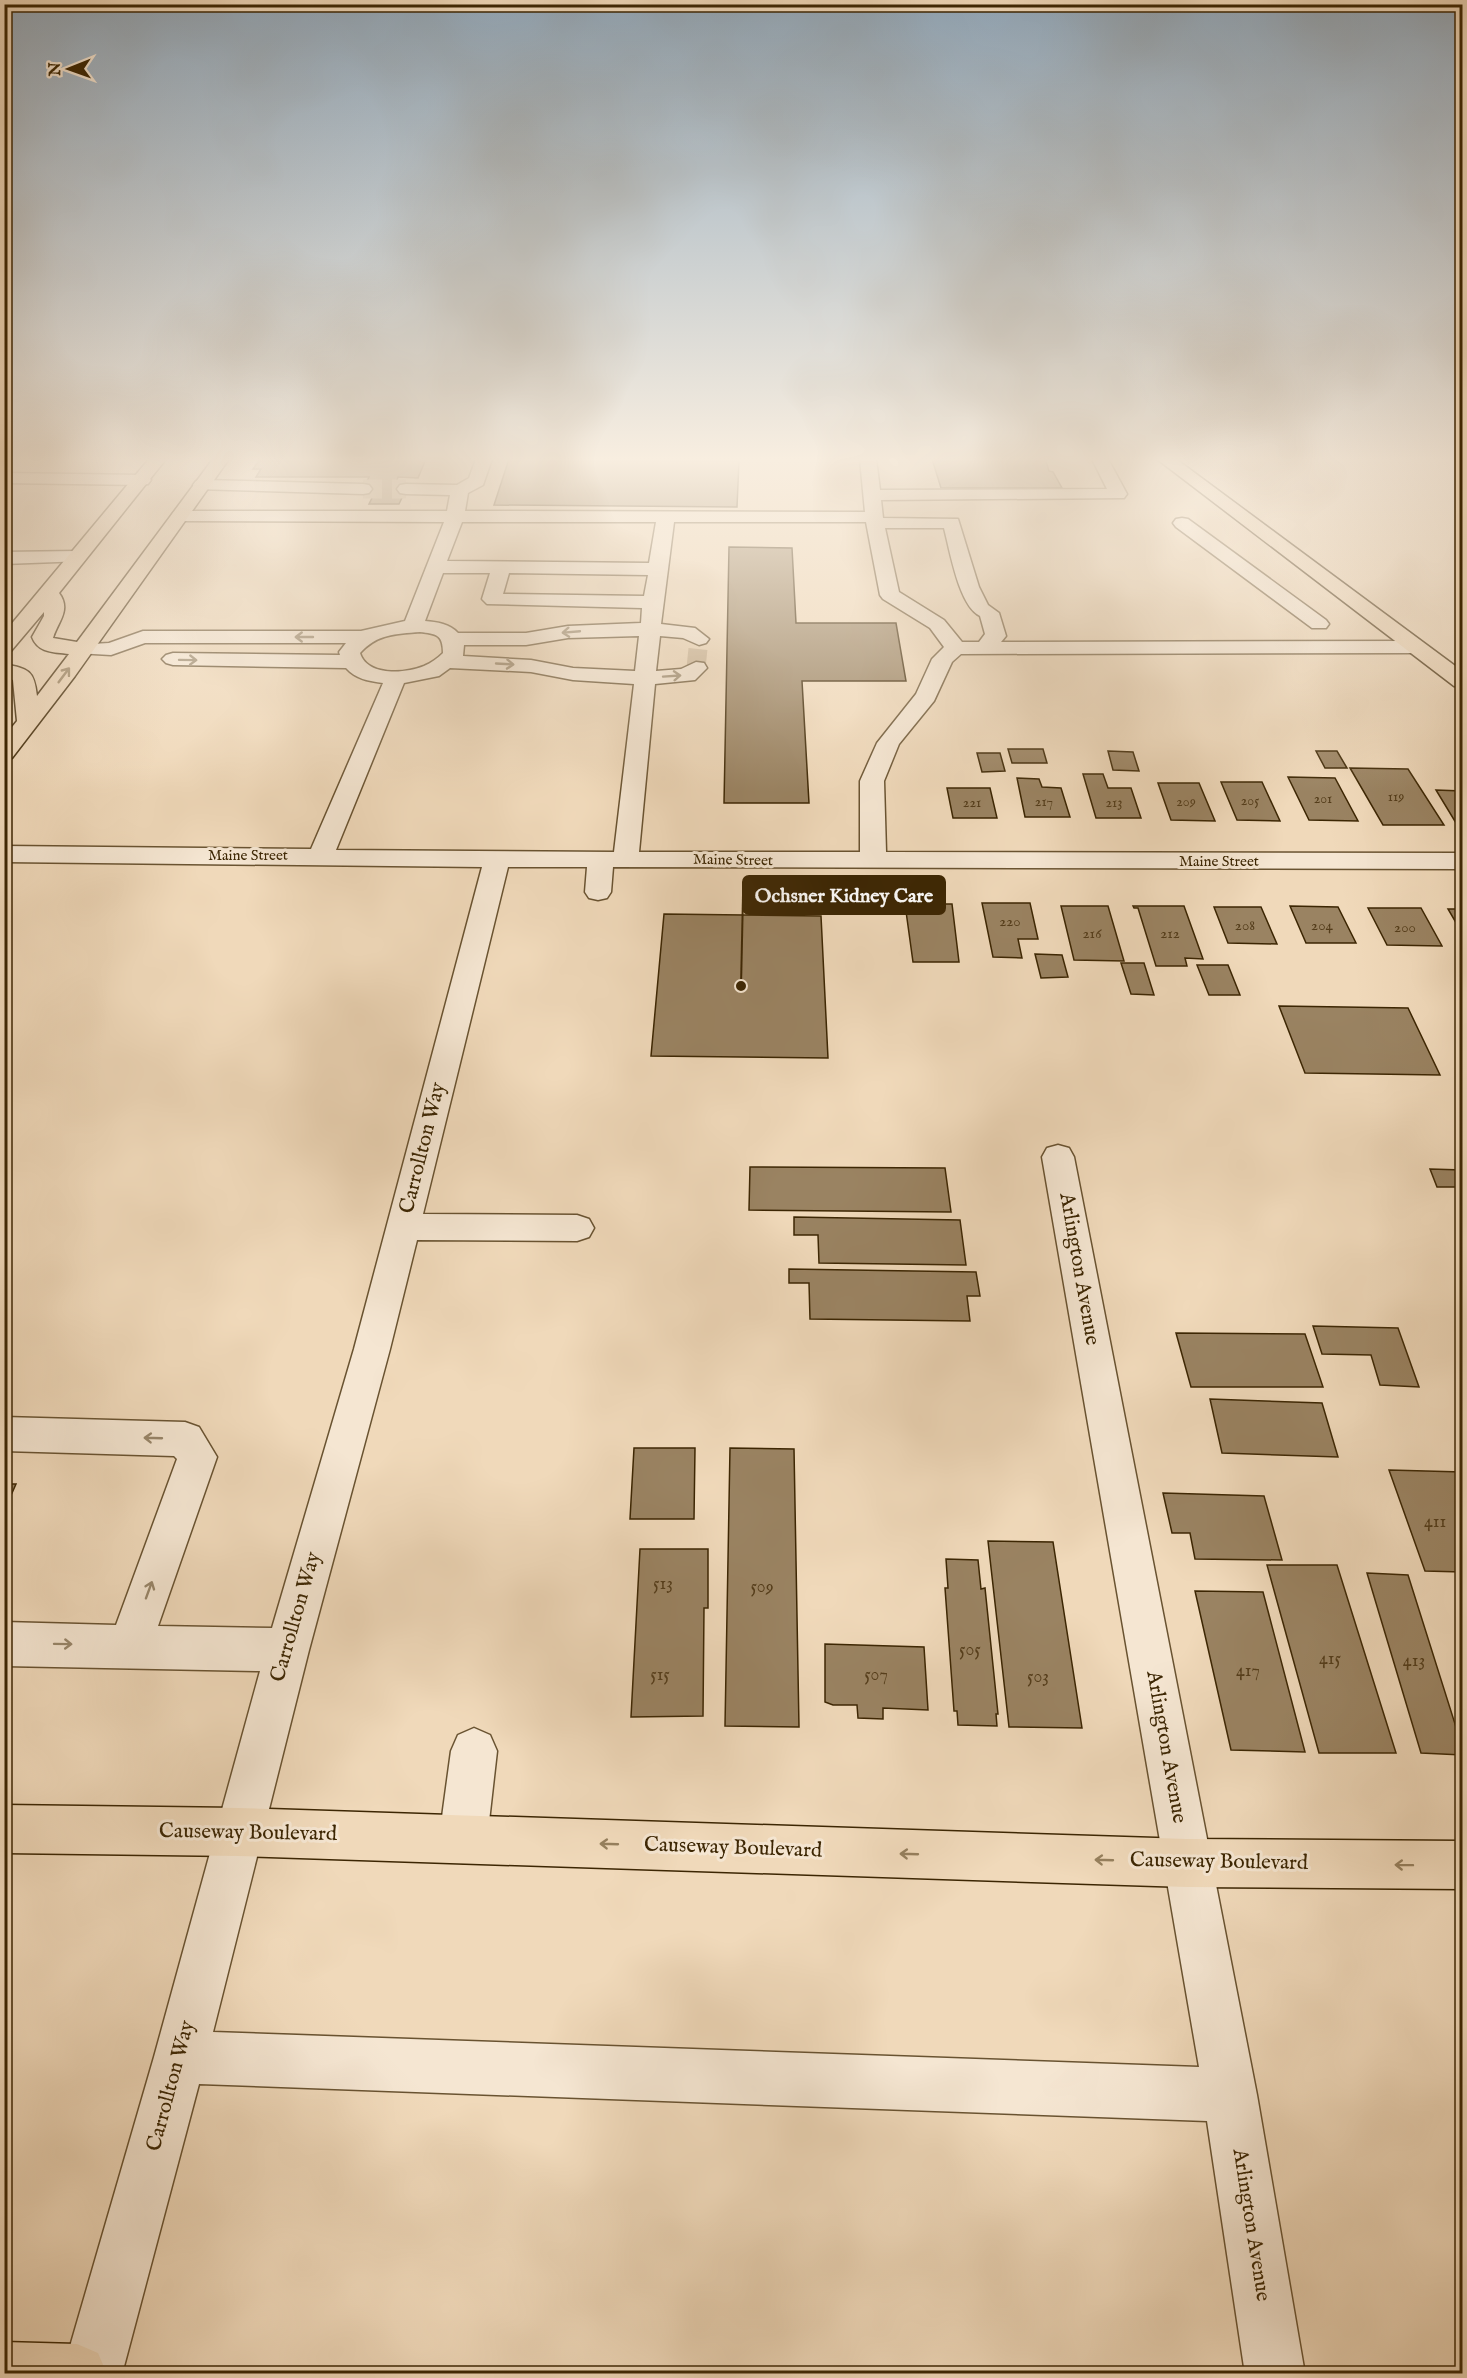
<svg xmlns="http://www.w3.org/2000/svg" width="1467" height="2378" font-family="'IM FELL English',serif">
<rect width="100%" height="100%" fill="#f0d9ba"/>
<filter id="stains"><feTurbulence type="fractalNoise" baseFrequency=".00333" numOctaves="4"/><feColorMatrix values="0 0 0 0 .2 0 0 0 0 .09 0 0 0 0 .02 0 0 0 .5 -.17"/></filter>
<radialGradient id="worn" r=".72"><stop offset=".6" stop-color="#630" stop-opacity="0"/><stop offset="1" stop-color="#630" stop-opacity=".3"/></radialGradient>
<path fill="#9a8362" stroke="#3c2603" stroke-width="1.5" d="M 260,459 L 449,459 L 426,459 L 418,478 L 398,477 L 396,483 L 402,487 L 407,487 L 399,504 L 369,504 L 375,492 L 371,489 L 363,489 L 369,477 L 256,477 L 261,469 L 253,469 Z
M 509,459 L 739,461 L 737,507 L 494,505 Z
M 932,459 L 1037,459 L 1037,461 L 1046,461 L 1049,471 L 1053,472 L 1062,488 L 941,488 Z
M 729,547 L 792,548 L 796,623 L 896,623 L 906,681 L 802,681 L 809,803 L 724,803 Z
M 1008,749 L 1043,749 L 1047,763 L 1012,763 Z
M 1108,751 L 1133,752 L 1139,771 L 1113,770 Z
M 1316,751 L 1337,751 L 1347,768 L 1325,768 Z
M 977,753 L 1000,753 L 1005,771 L 982,772 Z
M 1350,768 L 1408,769 L 1444,825 L 1383,825 Z
M 1083,774 L 1103,774 L 1108,788 L 1131,788 L 1141,818 L 1096,818 Z
M 1288,777 L 1335,778 L 1358,821 L 1309,820 Z
M 1017,778 L 1039,779 L 1042,787 L 1061,788 L 1070,817 L 1025,817 Z
M 1221,782 L 1262,782 L 1280,821 L 1237,820 Z
M 1158,783 L 1199,783 L 1215,821 L 1171,820 Z
M 947,788 L 990,788 L 997,818 L 953,818 Z
M 1436,790 L 1462,791 L 1462,823 L 1456,823 Z
M 982,903 L 1030,903 L 1038,939 L 1018,939 L 1022,958 L 993,957 Z
M 905,904 L 952,904 L 959,962 L 913,962 Z
M 1061,906 L 1108,906 L 1124,961 L 1074,960 Z
M 1133,906 L 1184,906 L 1203,959 L 1185,958 L 1187,966 L 1156,966 L 1138,908 L 1134,908 Z
M 1290,906 L 1338,907 L 1356,943 L 1306,943 Z
M 1214,907 L 1261,907 L 1277,944 L 1228,943 Z
M 1368,908 L 1421,908 L 1442,946 L 1387,945 Z
M 1448,909 L 1462,909 L 1462,933 Z
M 664,914 L 821,916 L 828,1058 L 651,1056 Z
M 1035,954 L 1062,955 L 1068,977 L 1041,978 Z
M 1121,963 L 1144,963 L 1154,995 L 1131,994 Z
M 1197,965 L 1228,965 L 1240,995 L 1209,995 Z
M 1279,1006 L 1408,1008 L 1440,1075 L 1305,1073 Z
M 750,1167 L 945,1168 L 951,1212 L 749,1210 Z
M 1430,1169 L 1462,1170 L 1462,1187 L 1437,1187 Z
M 794,1217 L 960,1220 L 966,1265 L 819,1263 L 818,1235 L 794,1235 Z
M 789,1269 L 976,1272 L 980,1296 L 967,1296 L 970,1321 L 810,1319 L 809,1283 L 789,1283 Z
M 1313,1326 L 1398,1328 L 1419,1387 L 1380,1385 L 1371,1355 L 1322,1354 Z
M 1176,1333 L 1305,1334 L 1323,1387 L 1191,1387 Z
M 1210,1399 L 1322,1403 L 1338,1457 L 1222,1453 Z
M 634,1448 L 695,1448 L 694,1519 L 630,1519 Z
M 730,1448 L 794,1449 L 799,1727 L 725,1726 Z
M 1389,1470 L 1462,1472 L 1462,1572 L 1425,1571 Z
M 4,1484 L 16,1484 L 4,1511 Z
M 1163,1493 L 1264,1496 L 1282,1560 L 1195,1559 L 1190,1533 L 1172,1533 Z
M 988,1541 L 1053,1542 L 1082,1728 L 1009,1727 Z
M 640,1549 L 708,1549 L 708,1608 L 704,1608 L 703,1716 L 631,1717 Z
M 946,1559 L 978,1560 L 981,1589 L 985,1588 L 998,1714 L 996,1714 L 997,1726 L 958,1725 L 957,1711 L 954,1711 L 945,1588 L 948,1588 Z
M 1267,1565 L 1337,1565 L 1396,1753 L 1319,1753 Z
M 1367,1573 L 1408,1575 L 1462,1746 L 1462,1755 L 1421,1753 Z
M 1195,1591 L 1263,1592 L 1305,1752 L 1231,1750 Z
M 825,1644 L 924,1647 L 928,1710 L 883,1708 L 883,1719 L 858,1718 L 857,1705 L 833,1705 L 825,1702 Z"/>
<g fill="none" stroke-linecap="round" stroke-linejoin="round">
<path stroke="#ccb595" stroke-width="19" stroke-dasharray="19 10" stroke-linecap="butt" d="M 363,489 L 406,489
M 696,668 L 699,639"/>
<defs>
<path id="minor" d="M 476,459 L 492,459 L 483,485 L 468,493 L 465,511 L 865,512 L 860,459 L 876,459 L 880,490 L 1107,489 L 1092,459 L 1108,459 L 1127,494 L 1124,498 L 881,500 L 883,518 L 958,519 L 979,587 L 988,605 L 999,613 L 1006,636 L 1001,642 L 1416,641 L 1423,643 L 1426,647 L 1423,651 L 1416,653 L 961,654 L 952,662 L 934,701 L 899,744 L 884,781 L 886,852 L 1462,853 L 1462,869 L 613,867 L 611,892 L 607,898 L 598,900 L 589,898 L 585,892 L 587,867 L 508,867 L 423,1214 L 577,1215 L 589,1219 L 594,1228 L 589,1237 L 577,1241 L 417,1240 L 390,1349 L 309,1650 L 213,2032 L 1199,2067 L 1042,1157 L 1047,1148 L 1058,1145 L 1069,1148 L 1074,1157 L 1257,2095 L 1305,2374 L 1245,2374 L 1207,2121 L 199,2084 L 122,2374 L 62,2374 L 154,2057 L 260,1671 L 4,1666 L 4,1622 L 116,1625 L 177,1459 L 174,1456 L 4,1451 L 4,1417 L 185,1422 L 199,1427 L 217,1457 L 158,1626 L 272,1628 L 354,1349 L 482,867 L 4,862 L 4,846 L 311,849 L 383,683 C 368,681 356,679 346,668 L 173,665 L 166,663 L 162,659 L 166,655 L 173,653 L 340,655 L 339,652 L 346,643 L 145,643 L 111,655 L 76,653 L 73,649 L 76,645 L 109,643 L 143,631 L 361,631 L 405,621 L 444,522 L 180,521 L 174,520 L 171,516 L 174,512 L 180,511 L 447,511 L 450,495 L 406,494 L 400,493 L 397,489 L 400,485 L 406,484 L 457,485 L 469,478 ZM 462,522 L 656,522 L 649,563 L 447,561 ZM 674,522 L 866,522 L 880,595 L 883,599 L 930,628 L 944,647 L 932,659 L 916,694 L 877,743 L 860,781 L 860,852 L 639,852 L 655,684 L 695,680 L 707,668 L 704,663 L 696,662 L 681,669 L 656,671 L 660,636 L 683,638 L 699,645 L 706,643 L 709,639 L 695,628 L 661,624 ZM 885,528 L 944,528 C 950,551 959,606 980,616 L 985,634 L 979,642 L 962,642 L 944,620 L 899,592 ZM 443,573 L 490,573 L 482,599 L 487,604 L 642,608 L 641,623 L 568,626 L 526,633 L 458,633 C 450,624 437,622 425,621 ZM 509,573 L 648,575 L 644,596 L 503,594 ZM 420,632 C 436,634 443,634 443,653 C 438,658 431,663 424,666 C 404,674 367,676 360,653 C 377,634 395,634 420,632 ZM 639,636 L 635,671 L 573,668 L 531,660 L 463,656 L 464,645 L 526,645 L 568,638 ZM 450,668 L 531,672 L 573,680 L 634,684 L 614,852 L 336,850 L 404,683 L 439,676 Z
M 4,473 L 142,475 L 148,476 L 151,480 L 148,484 L 142,485 L 4,483 Z
M 202,480 L 363,484 L 369,485 L 372,489 L 369,493 L 363,494 L 196,489 L 193,485 L 196,481 Z
M 1182,518 L 1188,519 L 1326,620 L 1329,624 L 1326,628 L 1312,628 L 1176,527 L 1173,523 L 1176,519 Z
M 77,551 L 84,553 L 86,557 L 84,561 L 4,564 L 4,552 Z
M 474,1728 L 490,1735 L 497,1751 L 487,1839 L 480,1856 L 463,1863 L 446,1856 L 439,1839 L 451,1751 L 458,1735 Z"/>
<path id="major" d="M 149,459 L 166,459 L 59,593 C 72,610 57,623 53,638 L 77,642 L 213,459 L 229,459 L 75,676 L 12,758 L 4,760 L 4,737 L 17,721 L 13,680 L 4,677 L 4,664 C 29,669 34,670 37,696 L 69,654 C 54,652 38,653 32,637 L 44,616 L 44,612 L 11,651 L 4,653 L 4,633 Z
M 1157,459 L 1176,459 L 1462,671 L 1462,687 L 1454,686 Z
M 4,1805 L 238,1808 L 1187,1839 L 1462,1841 L 1462,1889 L 1187,1887 L 238,1856 L 4,1853 Z
M 4,2342 L 77,2344 L 98,2353 L 107,2374 L 4,2374 Z"/>
</defs>
<use href="#minor" stroke="#695331" stroke-width="3"/>
<use href="#major" stroke="#3c2603" stroke-width="3"/>
<use href="#minor" fill="#f5e6d2" fill-rule="evenodd"/>
<use href="#major" fill="#f0d9ba" fill-rule="evenodd"/>
</g>
<defs><path id="oneway-shaft" d="M-6 0H5M1.5-3L5.5 0L1.5 3" fill="none" stroke-width="1.6" stroke-linecap="round" stroke-linejoin="round" transform="scale(1.5)"/></defs>
<g stroke="#98866a">
<use href="#oneway-shaft" transform="translate(571 632) rotate(175)"/>
<use href="#oneway-shaft" transform="translate(304 637) rotate(180)"/>
<use href="#oneway-shaft" transform="translate(188 660) rotate(1)"/>
<use href="#oneway-shaft" transform="translate(505 664) rotate(3)"/>
<use href="#oneway-shaft" transform="translate(672 676) rotate(-4)"/>
<use href="#oneway-shaft" transform="translate(153 1438) rotate(-178)"/>
<use href="#oneway-shaft" transform="translate(149 1590) rotate(-70)"/>
<use href="#oneway-shaft" transform="translate(63 1644) rotate(1)"/>
</g>
<g stroke="#96805e">
<use href="#oneway-shaft" transform="translate(64 675) rotate(-53)"/>
<use href="#oneway-shaft" transform="translate(609 1844) rotate(-178)"/>
<use href="#oneway-shaft" transform="translate(909 1854) rotate(-178)"/>
<use href="#oneway-shaft" transform="translate(1104 1860) rotate(-178)"/>
<use href="#oneway-shaft" transform="translate(1404 1865) rotate(-179)"/>
</g>
<linearGradient id="sky" x2="0" y2="1"><stop stop-color="#93aabd"/><stop offset="0.58" stop-color="#f8eee0"/><stop offset="1" stop-color="#f8eee0" stop-opacity="0"/></linearGradient>
<rect width="1467" height="792" fill="url(#sky)"/>
<g text-anchor="middle" dominant-baseline="central" stroke-width="6" stroke-linejoin="round" paint-order="stroke">
<g font-size="14" fill="#543d1b">
<text x="1396" y="797">119</text>
<text x="1323" y="799">201</text>
<text x="1250" y="801">205</text>
<text x="1044" y="802">217</text>
<text x="1186" y="802">209</text>
<text x="972" y="803">221</text>
<text x="1114" y="803">213</text>
</g>
<g font-size="15" fill="#3c2603" stroke="#f5e6d2">
<text x="248" y="855">Maine Street</text>
<text transform="translate(733 860) rotate(1)">Maine Street</text>
<text x="1219" y="861">Maine Street</text>
</g>
<g font-size="15" fill="#543d1b">
<text x="1010" y="921">220</text>
<text x="1245" y="925">208</text>
<text x="1322" y="925">204</text>
<text x="1405" y="927">200</text>
<text x="1092" y="933">216</text>
<text x="1170" y="933">212</text>
</g>
<g font-size="18" fill="#543d1b">
<text x="1435" y="1522">411</text>
<text x="663" y="1584">513</text>
<text x="762" y="1587">509</text>
<text x="970" y="1650">505</text>
<text x="1330" y="1659">415</text>
<text x="1414" y="1661">413</text>
<text x="1248" y="1671">417</text>
<text x="660" y="1675">515</text>
<text x="876" y="1675">507</text>
<text x="1038" y="1677">503</text>
</g>
<g font-size="21" fill="#3c2603" stroke="#f5e6d2">
<text transform="translate(423 1148) rotate(-76)">Carrollton Way</text>
<text transform="translate(1079 1269) rotate(80)">Arlington Avenue</text>
<text transform="translate(296 1617) rotate(-74)">Carrollton Way</text>
<text transform="translate(1166 1747) rotate(80)">Arlington Avenue</text>
<text transform="translate(248 1833) rotate(1)">Causeway Boulevard</text>
<text transform="translate(733 1848) rotate(2)">Causeway Boulevard</text>
<text transform="translate(1219 1862) rotate(1)">Causeway Boulevard</text>
<text transform="translate(171 2086) rotate(-75)">Carrollton Way</text>
<text transform="translate(1251 2225) rotate(81)">Arlington Avenue</text>
</g>
</g>
<path fill="none" stroke="#3c2603" stroke-width="2" d="M741 986L743 895"/>
<circle fill="#3c2603" stroke="#f5e6d2" stroke-width="2" cx="741" cy="986" r="6"/>
<rect fill="#3c2603" stroke="#3c2603" stroke-width="2" x="743" y="876" width="202" height="38" rx="6"/>
<g font-size="20" text-anchor="middle" font-weight="bold" fill="#fff">
<text x="844" y="902">Ochsner Kidney Care</text>
</g>
<rect width="1467" height="2378" fill="none" stroke="#f0d9ba" stroke-width="24"/>
<rect x="6" y="6" width="1455" height="2366" fill="none" stroke="#3c2603" stroke-width="3"/>
<rect x="12" y="12" width="1443" height="2354" fill="none" stroke="#3c2603" stroke-width="1.5"/>
<g transform="translate(69 69) rotate(269)" stroke="#f5e6d2" stroke-width="4.5" paint-order="stroke">
<path d="M0-4.5L10 22L0 15L-10 22Z" fill="#3c2603"/>
<text y="-9" font-size="16" font-weight="bold" text-anchor="middle" fill="#3c2603">N</text>
</g>
<rect width="100%" height="100%" filter="url(#stains)"/>
<rect width="100%" height="100%" fill="url(#worn)"/>
</svg>
